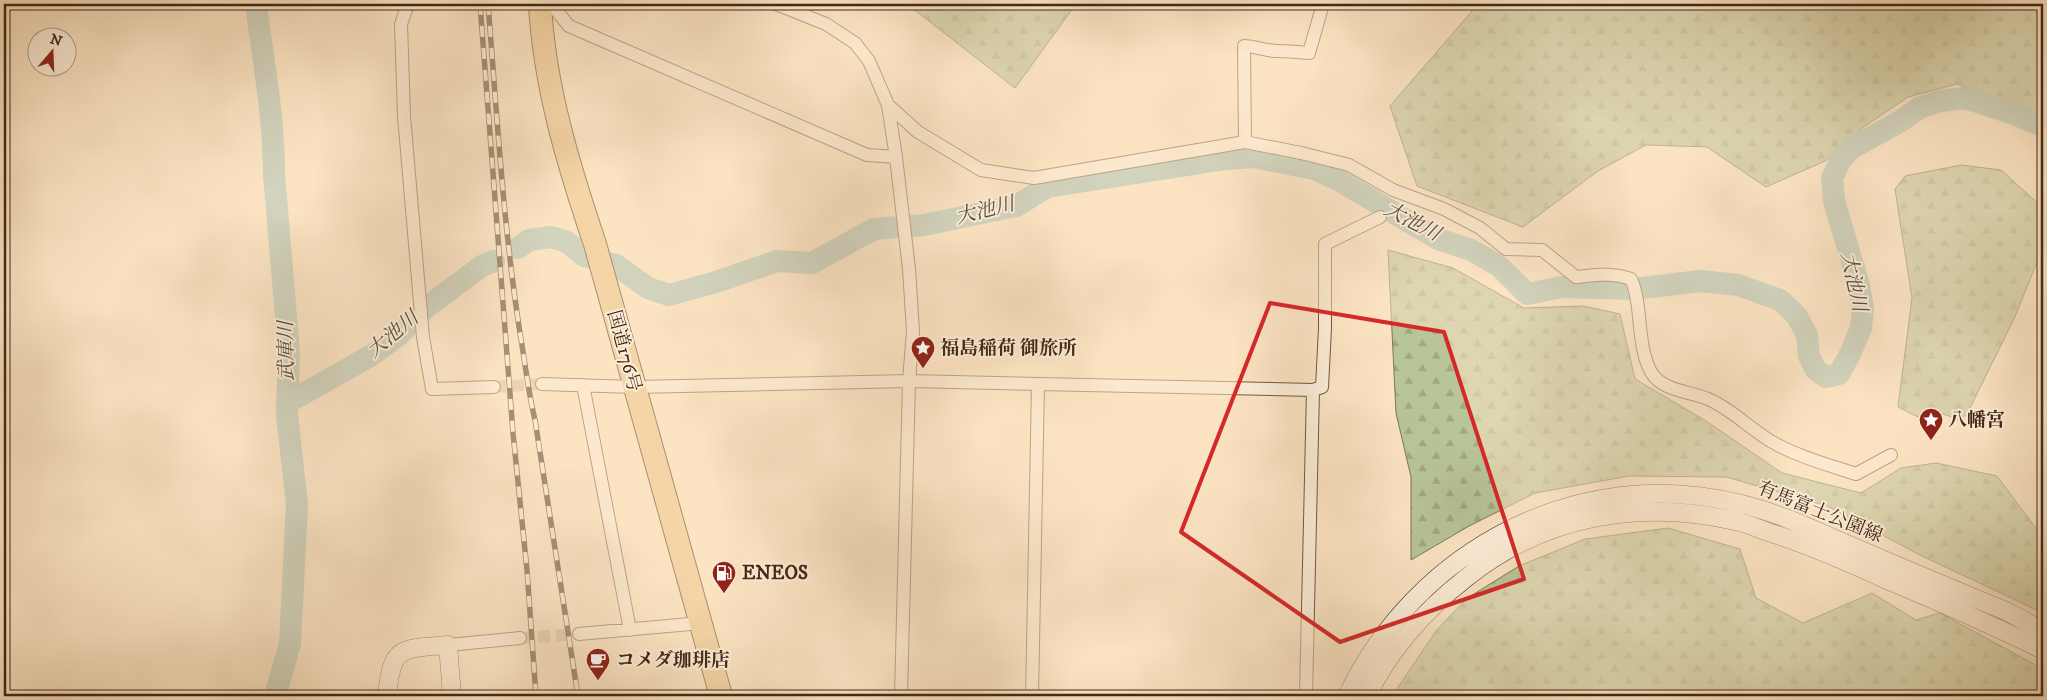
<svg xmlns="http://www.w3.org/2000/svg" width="2047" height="700" font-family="'IM FELL DW Pica','Noto Serif JP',serif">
<defs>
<pattern id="forest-firs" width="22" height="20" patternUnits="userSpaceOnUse" patternTransform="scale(1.25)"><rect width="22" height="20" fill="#b8c599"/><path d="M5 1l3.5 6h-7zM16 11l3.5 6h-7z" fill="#9fa983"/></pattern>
</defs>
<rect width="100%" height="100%" fill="#fce4c3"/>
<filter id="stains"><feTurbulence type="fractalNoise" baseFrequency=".004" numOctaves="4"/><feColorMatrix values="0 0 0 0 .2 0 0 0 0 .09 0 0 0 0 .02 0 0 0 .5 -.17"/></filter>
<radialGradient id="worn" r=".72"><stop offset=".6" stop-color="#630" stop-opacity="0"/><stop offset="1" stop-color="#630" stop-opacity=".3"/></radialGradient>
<path fill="url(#forest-firs)" stroke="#7d7758" d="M 907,4 L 1076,4 L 1015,88 Z
M 1478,4 L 2043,4 L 2043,114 L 1957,84 L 1908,97 L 1865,126 L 1825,161 L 1766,187 L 1707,147 L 1646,145 L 1598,171 L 1523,227 L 1417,186 L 1390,106 Z
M 1961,165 L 2001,170 L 2043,208 L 2040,255 L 2014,319 L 1967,414 L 1958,420 C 1941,412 1936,411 1918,417 L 1898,407 L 1912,298 L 1895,189 L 1905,176 Z
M 1388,250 L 1453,268 L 1524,308 L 1583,306 L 1620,314 L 1635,379 L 1706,421 L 1782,473 L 1861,493 L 1901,468 L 1936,463 L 1997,476 L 2043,538 L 2043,613 L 1922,556 L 1827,506 L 1726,477 L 1629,476 L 1535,493 L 1469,526 L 1411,560 L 1411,477 L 1396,413 Z
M 1668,528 L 1740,549 L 1756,598 L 1803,623 L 1872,593 L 1916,620 L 1940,613 L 2043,669 L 2043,696 L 1392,696 L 1436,631 L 1466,599 L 1519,566 L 1585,539 Z"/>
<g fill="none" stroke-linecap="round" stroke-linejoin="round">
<path stroke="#9fbeb5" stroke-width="22" d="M 256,4 C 263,60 274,117 274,174 L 289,352 L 287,415 L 297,504 L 290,644 L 275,696
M 518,248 L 529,240 L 551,237 L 567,242 L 584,256 L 616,265 L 648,288 L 669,295 L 716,282 L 777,261 L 812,263 L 874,229 L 924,225 L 1016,206 L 1047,187 L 1226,159 L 1253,157 L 1314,169 L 1340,181 L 1438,239 L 1471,250 L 1499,266 L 1527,294 L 1562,287 L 1633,289 L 1701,281 L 1738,285 L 1780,300 L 1797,316 L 1807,335 L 1809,356 L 1816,370 L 1826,377 L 1839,374 L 1849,356 L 1861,328 L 1863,309 L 1859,285 L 1834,201 L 1832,178 L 1841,159 L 1852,148 L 1901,121 L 1919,108 L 1940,101 L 1965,98 L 2014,114 L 2043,126
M 287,403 L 372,355 L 399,335 L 428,306 L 482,266 L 494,261"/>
<path stroke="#d7bfa0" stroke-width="12" stroke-dasharray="12 6" stroke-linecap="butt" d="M 494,387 L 542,384
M 520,638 L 579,634"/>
<defs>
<path id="street" d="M 408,4 L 401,24 L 404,116 L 423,337 L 432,389 L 494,387
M 551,4 L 569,26 L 867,155 L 896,157
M 776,4 L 826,24 L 855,43 L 869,61 L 888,105 L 896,157 L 909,269 L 913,331 L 909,381 L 901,696
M 888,105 L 918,132 L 981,170 L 1034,178 L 1245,142 L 1301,153 L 1349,165 L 1393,190 L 1444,209 L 1480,228 L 1506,249 L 1542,250 L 1576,277 C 1596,275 1612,272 1631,279 C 1643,306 1636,344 1651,372 C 1662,391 1689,391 1708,399 C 1732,409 1751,430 1774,443 C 1799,457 1829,465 1856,474 L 1891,455
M 1245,142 L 1244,46 C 1255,46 1266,51 1277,51 C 1288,51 1298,52 1309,53 L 1323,4
M 542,384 L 634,387 L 909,381 L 1313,390 L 1322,387 L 1325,328 L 1325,244 L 1380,217
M 583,385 L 630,630
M 579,634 L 701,623
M 448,645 L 520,638
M 1032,696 L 1038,385
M 1306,696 L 1313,390"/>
<path id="secondary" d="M 387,696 C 392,645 400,649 448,645 L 452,696
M 1347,696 C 1417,549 1580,463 1741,504 C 1779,513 1814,530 1849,545 C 1902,568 1955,590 2008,612 L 2043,631
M 1367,696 C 1390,649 1425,610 1466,578 C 1543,516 1639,499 1735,521 C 1746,523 1757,528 1768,532 C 1809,545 1848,562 1887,580 C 1940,602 1992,625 2043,650"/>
<path id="highway" d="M 540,4 C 544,85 569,167 595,244 L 721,696"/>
</defs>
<use href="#street" stroke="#705841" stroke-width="14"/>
<use href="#secondary" stroke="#422916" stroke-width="19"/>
<use href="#highway" stroke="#422916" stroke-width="24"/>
<use href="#street" stroke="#fdedd8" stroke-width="12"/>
<use href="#secondary" stroke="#fdedd8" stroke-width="18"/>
<use href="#highway" stroke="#eec282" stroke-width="22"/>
<defs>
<path id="rail" d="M 480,4 L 513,433 L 527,570 L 536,696
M 488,4 C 497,114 503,224 520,333 C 525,362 528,391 535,420 L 578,696"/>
</defs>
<use href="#rail" stroke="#422916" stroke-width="5.5"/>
<use href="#rail" stroke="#fdedd8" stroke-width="4" stroke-dasharray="11" stroke-linecap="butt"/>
</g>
<path d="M0 0H2047V700H0ZM 1270,303 L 1444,332 L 1524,579 L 1340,642 L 1181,532 Z" fill="#fce4c3" fill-opacity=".55" fill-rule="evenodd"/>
<path fill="none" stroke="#d62828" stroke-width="4" stroke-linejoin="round" d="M 1270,303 L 1444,332 L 1524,579 L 1340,642 L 1181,532 Z"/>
<defs>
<symbol id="sight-pin" viewBox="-11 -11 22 30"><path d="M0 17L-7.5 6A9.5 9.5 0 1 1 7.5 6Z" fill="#8f2418" stroke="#fdedd8"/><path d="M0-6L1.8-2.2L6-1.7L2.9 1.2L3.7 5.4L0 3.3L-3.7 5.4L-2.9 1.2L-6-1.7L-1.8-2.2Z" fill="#fff"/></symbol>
<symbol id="fuel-pin" viewBox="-11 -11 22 30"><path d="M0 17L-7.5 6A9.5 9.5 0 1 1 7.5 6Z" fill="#8f2418" stroke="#fdedd8"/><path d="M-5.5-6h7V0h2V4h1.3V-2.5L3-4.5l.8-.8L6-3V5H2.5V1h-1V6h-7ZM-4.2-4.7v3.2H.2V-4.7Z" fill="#fff"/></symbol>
<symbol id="cafe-pin" viewBox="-11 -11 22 30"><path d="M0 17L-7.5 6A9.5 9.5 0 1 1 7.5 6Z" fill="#8f2418" stroke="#fdedd8"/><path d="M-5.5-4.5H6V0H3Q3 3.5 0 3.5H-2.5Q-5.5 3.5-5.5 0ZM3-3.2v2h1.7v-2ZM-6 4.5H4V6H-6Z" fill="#fff"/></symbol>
</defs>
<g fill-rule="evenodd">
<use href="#sight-pin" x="909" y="334" width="28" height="38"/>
<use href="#sight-pin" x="1917" y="406" width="28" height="38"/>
<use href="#fuel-pin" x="710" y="559" width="28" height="38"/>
<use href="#cafe-pin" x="584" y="646" width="28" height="38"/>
</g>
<g text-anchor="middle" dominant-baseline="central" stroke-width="4" stroke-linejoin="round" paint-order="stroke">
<g font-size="19" font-weight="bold" fill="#422916" stroke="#fdedd8" text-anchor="start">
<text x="940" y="348">福島稲荷 御旅所</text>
<text x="1948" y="420">八幡宮</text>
<text x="742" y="573">ENEOS</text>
<text x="616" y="660">コメダ珈琲店</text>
</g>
<g font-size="19" fill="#422916" stroke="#fdedd8">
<text transform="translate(624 351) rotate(75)">国道176号</text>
<text transform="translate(1820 512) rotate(22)">有馬富士公園線</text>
</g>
<g font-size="20" font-style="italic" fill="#594e3e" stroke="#fdedd8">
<text transform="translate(985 211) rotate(-14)">大池川</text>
<text transform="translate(1412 222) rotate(28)">大池川</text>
<text transform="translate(1853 282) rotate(78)">大池川</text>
<text transform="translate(393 335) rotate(-40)">大池川</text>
<text transform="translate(287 351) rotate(-91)">武庫川</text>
</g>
</g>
<rect width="2047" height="700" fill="none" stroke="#fce4c3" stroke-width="20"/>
<rect x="5" y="5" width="2037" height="690" fill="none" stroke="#422916" stroke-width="2.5"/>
<rect x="10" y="10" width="2027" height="680" fill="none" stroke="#422916"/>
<g transform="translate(52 52) rotate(19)"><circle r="24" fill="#fdedd8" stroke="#b29f8a"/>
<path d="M0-4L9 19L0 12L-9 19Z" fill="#8f2418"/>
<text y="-8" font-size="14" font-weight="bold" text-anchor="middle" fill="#422916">N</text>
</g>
<rect width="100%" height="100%" filter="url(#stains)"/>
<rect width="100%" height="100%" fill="url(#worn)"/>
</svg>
